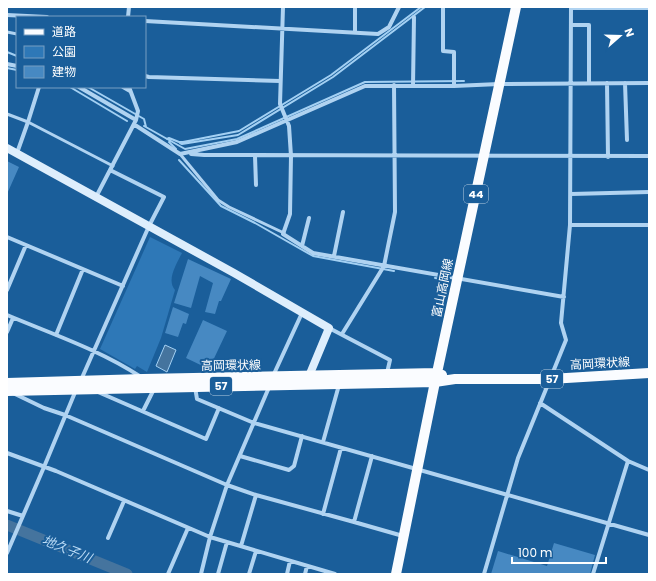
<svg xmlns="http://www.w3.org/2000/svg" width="656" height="581" font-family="Poppins,'Noto Sans JP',sans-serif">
<rect width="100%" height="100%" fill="#1a5e9a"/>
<path fill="#2e78b7" d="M 150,237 L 182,253 C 177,263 166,280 175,290 L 161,338 L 147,372 L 137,366 L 135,369 L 100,349 Z"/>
<path fill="#45749e" stroke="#a3d0f3" d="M 165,345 L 176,350 L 167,372 L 156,366 Z"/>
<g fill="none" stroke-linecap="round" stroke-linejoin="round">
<path stroke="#a3d0f3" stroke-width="2" d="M 7,52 L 17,56
M 7,68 L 17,70
M 70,87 L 127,121
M 88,87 L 144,119 L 146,127
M 144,126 L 185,149 L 237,139 L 365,82 L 464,81
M 167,139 L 169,138 L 179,142 L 183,142 L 239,131 L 331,75 L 421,7
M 169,142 L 176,149
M 180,143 L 182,144 L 238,135 L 333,77 L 425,7
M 179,160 L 221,206 L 255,223 L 313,256 L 394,271
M 435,278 L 449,280"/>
<path stroke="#45749e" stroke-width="11" d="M 7,525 L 127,574"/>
</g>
<path fill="#4789c2" d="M 7,161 L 19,167 L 7,194 Z
M 188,259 L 231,279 L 221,301 L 219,301 L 215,314 L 205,312 L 213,283 L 200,276 L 191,308 L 174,303 Z
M 173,307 L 189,314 L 186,324 L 183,323 L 178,337 L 165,333 Z
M 203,320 L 227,331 L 209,369 L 186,358 Z
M 554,543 L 595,555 L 590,574 L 491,574 L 498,551 L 547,566 Z"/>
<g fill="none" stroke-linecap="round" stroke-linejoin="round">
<path stroke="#b0d3f1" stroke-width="3" d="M 7,32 L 17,34
M 7,114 L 28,122 L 113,166
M 180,154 L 218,200 L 229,207 L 284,233"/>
<path stroke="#b0d3f1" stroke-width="4" d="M 283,7 L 280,104 L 289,126 L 291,156 L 290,214 L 283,234 L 313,253 L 564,297
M 443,7 L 443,51 L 454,52 L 454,86
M 571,8 L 649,8
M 7,15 L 47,17
M 128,17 L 129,7
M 145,21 L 378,34 L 389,27 L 399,7
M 571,25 L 589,25 L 589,83
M 355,33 L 355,7
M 7,64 L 17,66
M 145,76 L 149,77 L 280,81
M 607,83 L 608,157
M 625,83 L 627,140
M 413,86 L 414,17
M 79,87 L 136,120
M 123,87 L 130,91
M 135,125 L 180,154 L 237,142 L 365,86 L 454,86 L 499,84 L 649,83
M 17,153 L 28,122 L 39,87
M 191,154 L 204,155 L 649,156
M 255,156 L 256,185
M 571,194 L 649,192
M 96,197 L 136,120 L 138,111 L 129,87
M 570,225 L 649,225
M 7,237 L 123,286
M 302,246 L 309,218
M 334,256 L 343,212
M 7,290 L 26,245
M 7,315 C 52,334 100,350 141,377
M 329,328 L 390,360 L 387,373
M 7,332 L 13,318
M 342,334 L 384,266 L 395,212 L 394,85
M 56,335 L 83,269
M 273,376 L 302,313
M 81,380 L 149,226 L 164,197 L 110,170
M 195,387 L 197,399 L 254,423 L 649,535
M 98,392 L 206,439 L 219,408
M 15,394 L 44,408 L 65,415 L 227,485 L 256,495 L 241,546
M 540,403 L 628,461 L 649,470
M 143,411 L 154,389
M 323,442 L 339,385
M 7,453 L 56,471 L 210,537 L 335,574
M 240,456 L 289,470 L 294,466 L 302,436
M 256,495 L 354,522 L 372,456
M 7,511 L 23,516
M 323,514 L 341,448
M 354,522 L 403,536
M 108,538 L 124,501
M 7,553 L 44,467 L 76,390
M 168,574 L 188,528
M 201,574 L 210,537 L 227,485 L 270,385
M 218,574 L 227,542
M 249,574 L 256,551
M 287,574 L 290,561
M 305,574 L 307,566
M 484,574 L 518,458 L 566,340 L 561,323 L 570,225 L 571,7
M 593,574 L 628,461"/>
<path stroke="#deeefc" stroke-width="8" d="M 7,148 L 234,273 L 329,328 L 309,376 L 310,380"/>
<path stroke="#fafcff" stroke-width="10" d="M 7,383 L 143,379 L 437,373 L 442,375
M 7,391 L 435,382 L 455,379 L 550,379 L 649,373
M 396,574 L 435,382 L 516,7"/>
</g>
<g text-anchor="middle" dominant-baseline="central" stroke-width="4" stroke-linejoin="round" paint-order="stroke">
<g fill="#1a5e9a" stroke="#bacfe1" stroke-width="1">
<rect x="464" y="185" width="24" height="18" rx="3"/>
<rect x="541" y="370" width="22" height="18" rx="3"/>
<rect x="210" y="377" width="22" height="18" rx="3"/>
</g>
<g font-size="11" font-weight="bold" fill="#fff">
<text x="476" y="194">44</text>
<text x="552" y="379">57</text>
<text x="221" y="386">57</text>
</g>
<g font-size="12" fill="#fff" stroke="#1a5e9a">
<text transform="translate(442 288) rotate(-78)">富山高岡線</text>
<text transform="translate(600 363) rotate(-3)">高岡環状線</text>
<text transform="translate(231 365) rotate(-1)">高岡環状線</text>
</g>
<g font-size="13" font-style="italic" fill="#bdddf7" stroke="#1a5e9a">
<text transform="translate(67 549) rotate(22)">地久子川</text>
</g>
</g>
<rect width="656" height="581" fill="none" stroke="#ffffff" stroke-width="16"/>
<rect x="16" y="16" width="130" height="72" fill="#1a5e9a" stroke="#769ec2"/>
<rect x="24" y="29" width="20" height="6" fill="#fafcff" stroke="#769ec2"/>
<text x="52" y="36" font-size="12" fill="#ffffff">道路</text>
<rect x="24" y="46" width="20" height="12" fill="#2e78b7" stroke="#769ec2"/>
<text x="52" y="56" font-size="12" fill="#ffffff">公園</text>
<rect x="24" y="66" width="20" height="12" fill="#4789c2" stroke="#769ec2"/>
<text x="52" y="76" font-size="12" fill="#ffffff">建物</text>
<g transform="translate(620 36) rotate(70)" stroke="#1a5e9a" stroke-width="3" paint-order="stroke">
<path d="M0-3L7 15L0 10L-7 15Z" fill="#ffffff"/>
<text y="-6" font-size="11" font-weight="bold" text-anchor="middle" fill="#ffffff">N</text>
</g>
<path d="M512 557v6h94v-6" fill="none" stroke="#ffffff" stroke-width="2"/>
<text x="518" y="557" font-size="12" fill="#ffffff" stroke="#1a5e9a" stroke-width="3" paint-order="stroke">100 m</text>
</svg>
